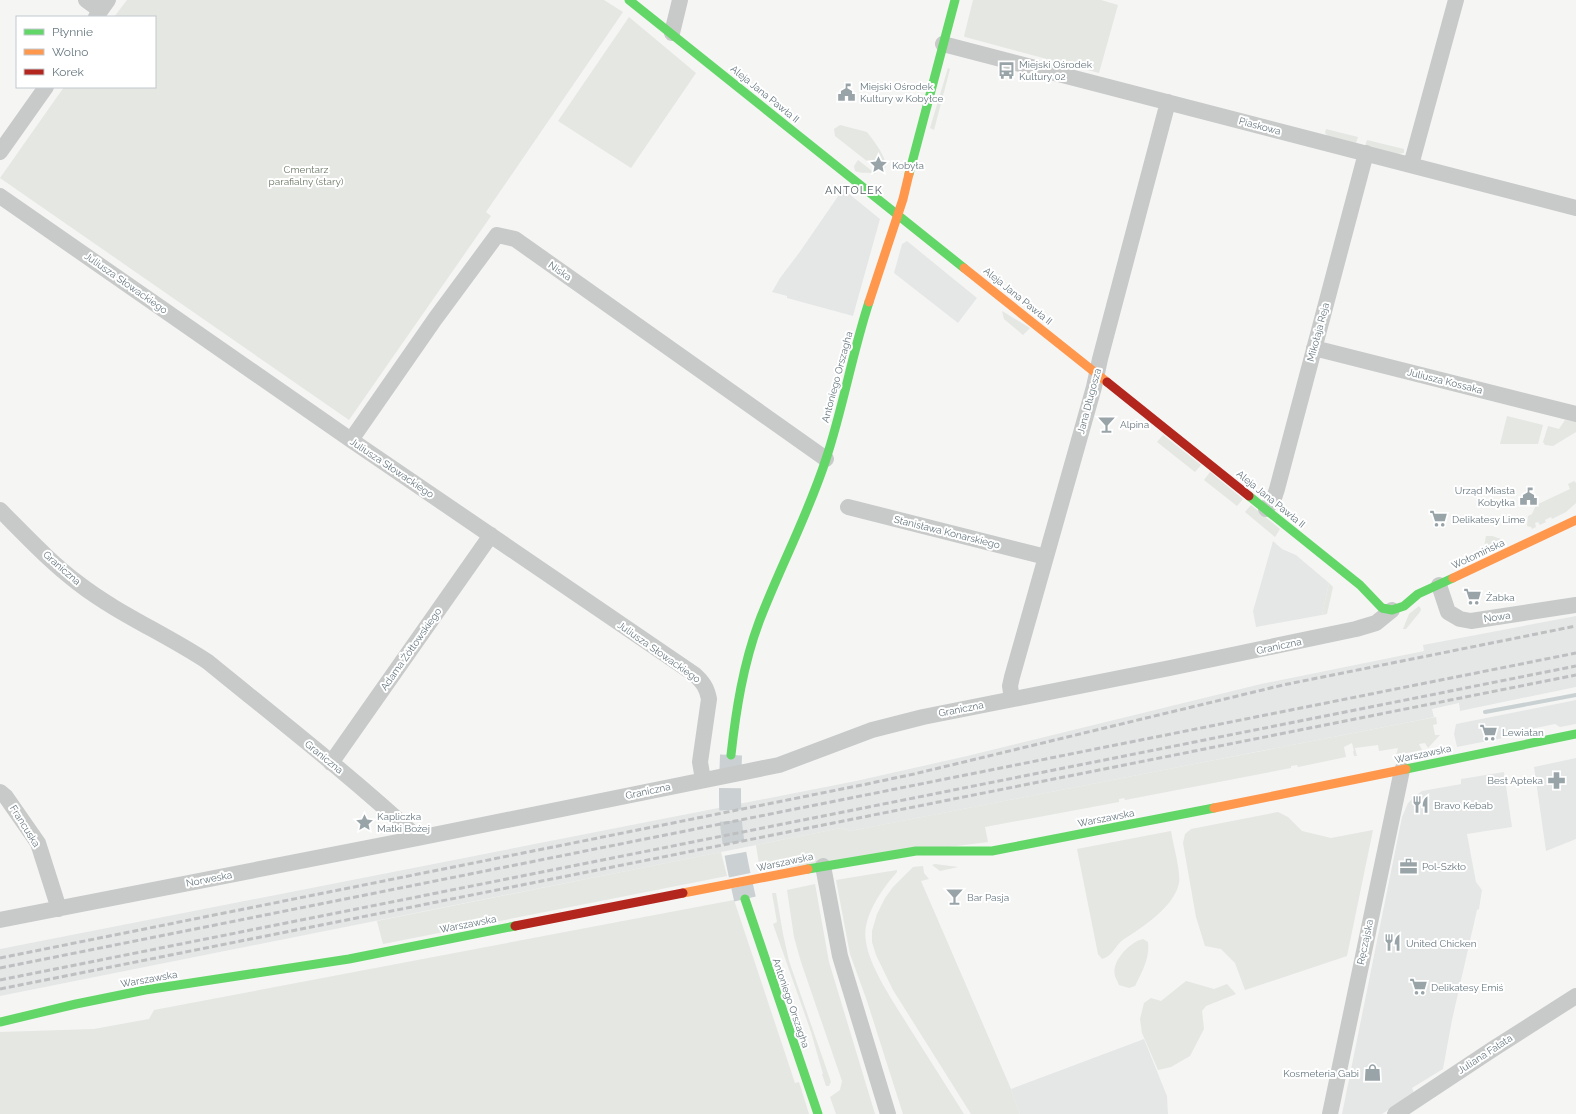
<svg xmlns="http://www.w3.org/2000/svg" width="1576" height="1114" font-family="Raleway,sans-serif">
<rect width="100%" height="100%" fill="#f5f5f4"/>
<path fill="#e5e7e7" d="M 843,189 L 880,219 L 853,316 L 787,298 L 787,296 L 772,292 L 780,278 L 799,253 Z
M 907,241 L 977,298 L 958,323 L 894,273 L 902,244 Z
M 1273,541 L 1282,549 L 1296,555 L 1329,583 L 1322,615 L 1256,627 L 1253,611 Z
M 1576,616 L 1576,687 L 1460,711 L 1459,703 L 1432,709 L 1434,717 L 1420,720 L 850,831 L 841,828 L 0,996 L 0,949 L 856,781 L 967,756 L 1261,684 L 1424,651 L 1423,645 Z
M 1576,700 L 1576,724 L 1560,727 L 1555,724 L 1531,729 L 1528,733 L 1457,747 L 1454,734 L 1456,724 Z
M 1576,758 L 1576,839 L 1546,851 L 1534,767 Z
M 1504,772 L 1512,827 L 1467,834 L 1476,882 L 1482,890 L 1479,909 L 1477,910 L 1452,1020 L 1443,1069 L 1412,1088 L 1414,1093 L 1382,1114 L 1342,1114 L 1402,817 L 1408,803 L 1415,796 L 1422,791 L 1461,784 L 1461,779 Z
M 1144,1039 L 1167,1096 L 1168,1114 L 1020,1114 L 1011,1089 Z"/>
<path fill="#e4e7e2" d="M 127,0 L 604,0 L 623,12 L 486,212 L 491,216 L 349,420 L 0,178 L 64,87 L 155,87 L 155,17 L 114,17 Z
M 973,0 L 1101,0 L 1118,5 L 1099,73 L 965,37 L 964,36 Z
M 629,17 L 696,73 L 631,168 L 558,121 Z
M 948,68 L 950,69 L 934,130 L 930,128 Z
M 840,125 L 867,132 C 873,140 889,159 885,169 L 882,170 L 877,169 L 835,136 L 834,129 Z
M 1326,129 L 1358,137 L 1356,143 L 1328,136 L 1325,133 Z
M 1367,140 L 1404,149 L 1404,153 L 1397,154 L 1365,146 Z
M 858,160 L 876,174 C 868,172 863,174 855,171 L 854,166 Z
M 1002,311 L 1030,328 L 1023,335 L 1004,319 Z
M 1507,416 L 1543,425 L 1538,444 L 1500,444 Z
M 1565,420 L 1576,422 L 1576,432 L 1553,446 L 1545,445 L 1543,442 L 1548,426 L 1559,429 Z
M 1163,435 L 1201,465 L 1195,472 L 1157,442 Z
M 1210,472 L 1243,499 L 1237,506 L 1204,480 Z
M 1574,481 L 1576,483 L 1576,503 L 1566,512 L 1552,519 L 1551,517 L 1545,520 L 1546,522 L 1540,525 L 1538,522 L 1535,523 L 1536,527 L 1532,529 L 1531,527 L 1527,526 L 1528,516 L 1532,514 L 1536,505 L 1570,489 L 1568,484 Z
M 1251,505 L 1280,529 L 1275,537 L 1245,512 Z
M 1486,536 L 1492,536 L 1501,539 L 1501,543 L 1494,547 L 1493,546 L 1487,549 L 1487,551 L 1483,553 Z
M 1329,583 L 1333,587 L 1327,614 L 1322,615 Z
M 1419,606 L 1421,609 L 1420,612 L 1406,629 L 1403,629 L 1409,614 Z
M 1436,717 L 1437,724 L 1433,725 L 1435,735 L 1440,735 L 1428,748 L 1425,743 L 1419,744 L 1422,750 L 1396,755 L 1398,748 L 1379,751 L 1378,745 L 1355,748 L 1357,756 L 1354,756 L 1353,751 L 1354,751 L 1352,743 L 1344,747 L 1346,757 L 1298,767 L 1297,765 L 1291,766 L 1291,768 L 1125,800 L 1124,798 L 1119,799 L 1119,802 L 985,827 L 988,842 L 760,871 L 756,845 L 841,828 L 850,831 Z
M 1278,812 L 1288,817 L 1302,831 L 1331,838 L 1373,830 L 1347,956 L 1245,990 L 1235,963 L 1221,949 L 1205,946 L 1196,917 L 1183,843 L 1185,834 L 1191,829 Z
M 1171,831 C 1173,844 1181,872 1179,883 C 1174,907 1143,927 1124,939 C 1115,945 1113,956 1102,959 L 1098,954 L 1077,849 Z
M 721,852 L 727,876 L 383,944 L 377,921 Z
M 935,864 L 958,867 L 940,871 L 932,865 Z
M 923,866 L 924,873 L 929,879 L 921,881 L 1011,1089 L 1020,1114 L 971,1114 L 893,990 L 876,955 L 872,942 L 872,931 L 877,914 L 885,898 L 893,887 L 913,867 Z
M 897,870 L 897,872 C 882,889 861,918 866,942 C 870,968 893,1001 907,1024 C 926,1054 945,1084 964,1114 L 903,1114 L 867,1001 L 850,954 L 836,880 Z
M 815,884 L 829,962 L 875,1114 L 836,1114 L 830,1097 L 840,1090 L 842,1081 L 801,962 L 794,937 L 787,890 Z
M 772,893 L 776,893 L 783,934 L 789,961 L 831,1082 L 829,1086 L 826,1086 L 822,1074 L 823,1074 L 811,1032 L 773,924 L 777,922 Z
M 734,900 L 795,1083 L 799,1082 L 809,1114 L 0,1114 L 0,1032 L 94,1029 L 149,1019 L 154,1010 Z
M 1143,939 L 1148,942 C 1150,958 1142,972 1135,986 L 1129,988 L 1119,985 C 1118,982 1116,979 1115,976 C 1111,961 1130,942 1143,939 Z
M 1186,981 L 1214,989 L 1227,984 L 1236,994 L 1206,1006 L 1202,1011 L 1204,1029 L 1190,1056 L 1171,1067 L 1158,1070 L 1142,1033 L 1140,1019 L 1144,1003 L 1151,998 L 1161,1001 Z"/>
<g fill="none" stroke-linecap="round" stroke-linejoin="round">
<path stroke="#c9d1d3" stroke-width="4" d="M 1485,712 L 1576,695"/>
<path stroke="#cbd0d2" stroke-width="22" stroke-dasharray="22 11" stroke-linecap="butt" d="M 731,755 C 730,781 729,807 732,832 C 735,855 740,877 745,899"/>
<path stroke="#c8caca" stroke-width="16" d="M 86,0 L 100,10
M 96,17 L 108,0
M 672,33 L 680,0
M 943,44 L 1576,208
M 0,152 L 46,87
M 1411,165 L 1456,0
M 0,196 L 351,440 L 694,674 C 703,682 707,688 709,699 L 700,762 L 703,780
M 1314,348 L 1576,414
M 351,440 L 435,319 L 497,235 L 515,239 L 826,459
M 848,507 L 1046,557
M 1266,509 L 1274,498 L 1277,489 L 1366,153
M 0,510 C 25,535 50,562 78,583 C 118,614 166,634 208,662 C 279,720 351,776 418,838
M 1439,585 L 1448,612 L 1460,619 L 1471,621 L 1576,605
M 1012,699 L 1010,686 L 1012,677 L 1094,387 L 1100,359 L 1168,102
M 331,763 L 491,535
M 0,792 L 6,797 L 38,843 L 59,909
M 823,866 L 840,956 L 888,1114
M 0,920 L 418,838 L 779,765 L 872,730 L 923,717 L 1170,668 L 1356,629 L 1376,623 L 1392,610
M 1330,1114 L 1402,770
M 1395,1114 L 1493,1049 L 1576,996"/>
<path stroke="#63d668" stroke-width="9" d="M 629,0 L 964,268
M 909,174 L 955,0
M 1249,496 L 1360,585 L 1382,608 L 1392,610 L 1404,606 L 1418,594 L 1453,578
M 731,755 C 736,710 743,665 759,622 C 780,567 808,515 826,459 C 843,408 852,354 869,302
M 1406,769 L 1576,734
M 808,869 L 916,851 L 992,851 L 1214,808
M 745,899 L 818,1114
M 0,1022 L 76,1004 L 145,990 L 349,959 L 515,926"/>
<path stroke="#ff974d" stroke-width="9" d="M 964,268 L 1107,382
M 869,302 L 903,199 L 909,174
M 1453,578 L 1576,520
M 1214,808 L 1406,769
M 683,893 L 808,869"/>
<path stroke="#b3261e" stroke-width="9" d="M 1107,382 L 1249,496
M 515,926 L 683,893"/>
<path stroke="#bebfc0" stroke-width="3" stroke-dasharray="6 3" stroke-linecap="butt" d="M 0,958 L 862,785 L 914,774 L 1283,685 L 1576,626
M 0,968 L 1576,653
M 0,980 L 1576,666
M 0,989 L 1576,675"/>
</g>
<defs>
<symbol id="bus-bare" viewBox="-9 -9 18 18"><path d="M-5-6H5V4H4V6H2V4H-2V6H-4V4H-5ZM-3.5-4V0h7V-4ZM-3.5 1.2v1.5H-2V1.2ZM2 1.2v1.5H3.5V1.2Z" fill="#99a4a9" stroke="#fff" stroke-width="2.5" paint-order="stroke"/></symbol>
<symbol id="civic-bare" viewBox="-9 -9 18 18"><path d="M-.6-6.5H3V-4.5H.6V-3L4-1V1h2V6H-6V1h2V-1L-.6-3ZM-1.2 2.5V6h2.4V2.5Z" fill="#99a4a9" stroke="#fff" stroke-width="2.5" paint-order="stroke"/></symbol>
<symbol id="sight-bare" viewBox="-9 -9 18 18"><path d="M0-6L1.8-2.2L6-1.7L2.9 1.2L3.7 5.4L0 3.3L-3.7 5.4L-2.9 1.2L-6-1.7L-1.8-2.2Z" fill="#99a4a9" stroke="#fff" stroke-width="2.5" paint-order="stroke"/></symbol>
<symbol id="bar-bare" viewBox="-9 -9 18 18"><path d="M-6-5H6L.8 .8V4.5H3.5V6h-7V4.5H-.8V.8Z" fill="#99a4a9" stroke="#fff" stroke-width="2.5" paint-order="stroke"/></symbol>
<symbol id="supermarket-bare" viewBox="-9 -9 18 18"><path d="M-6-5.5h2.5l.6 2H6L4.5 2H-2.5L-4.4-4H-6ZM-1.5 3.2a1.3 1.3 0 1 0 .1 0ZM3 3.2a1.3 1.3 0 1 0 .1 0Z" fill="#99a4a9" stroke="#fff" stroke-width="2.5" paint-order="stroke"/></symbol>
<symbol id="pharmacy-bare" viewBox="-9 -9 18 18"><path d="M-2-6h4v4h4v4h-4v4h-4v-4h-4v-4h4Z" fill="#99a4a9" stroke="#fff" stroke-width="2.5" paint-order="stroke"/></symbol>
<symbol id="restaurant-bare" viewBox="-9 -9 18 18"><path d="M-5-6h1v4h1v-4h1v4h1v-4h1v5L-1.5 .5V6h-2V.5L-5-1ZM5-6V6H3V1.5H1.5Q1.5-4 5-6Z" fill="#99a4a9" stroke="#fff" stroke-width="2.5" paint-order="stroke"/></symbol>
<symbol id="office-bare" viewBox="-9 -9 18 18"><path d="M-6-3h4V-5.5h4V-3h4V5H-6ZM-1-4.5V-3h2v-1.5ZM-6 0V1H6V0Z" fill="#99a4a9" stroke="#fff" stroke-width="2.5" paint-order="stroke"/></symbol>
<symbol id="shop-bare" viewBox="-9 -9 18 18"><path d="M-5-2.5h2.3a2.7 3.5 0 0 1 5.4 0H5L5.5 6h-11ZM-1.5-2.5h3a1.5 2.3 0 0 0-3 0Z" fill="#99a4a9" stroke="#fff" stroke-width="2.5" paint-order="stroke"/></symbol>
</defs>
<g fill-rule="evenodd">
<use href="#bus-bare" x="994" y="58" width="25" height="25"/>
<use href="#civic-bare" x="834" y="80" width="25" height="25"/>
<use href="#sight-bare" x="866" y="152" width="25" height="25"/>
<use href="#bar-bare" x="1094" y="412" width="25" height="25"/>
<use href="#civic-bare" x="1516" y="484" width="25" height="25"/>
<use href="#supermarket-bare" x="1426" y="506" width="25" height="25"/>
<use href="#supermarket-bare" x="1460" y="584" width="25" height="25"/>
<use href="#supermarket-bare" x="1476" y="720" width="25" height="25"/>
<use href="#pharmacy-bare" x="1544" y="768" width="25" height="25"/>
<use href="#restaurant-bare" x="1408" y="792" width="25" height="25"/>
<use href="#sight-bare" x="352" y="810" width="25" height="25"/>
<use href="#office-bare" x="1396" y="854" width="25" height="25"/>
<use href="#bar-bare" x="942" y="884" width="25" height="25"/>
<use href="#restaurant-bare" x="1380" y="930" width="25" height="25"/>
<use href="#supermarket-bare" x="1406" y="974" width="25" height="25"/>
<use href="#shop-bare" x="1360" y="1060" width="25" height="25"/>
</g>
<g text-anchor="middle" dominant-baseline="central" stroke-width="4" stroke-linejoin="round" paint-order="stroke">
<g font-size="10" fill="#687981" stroke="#fff" text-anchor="start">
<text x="1019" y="64">Miejski Ośrodek<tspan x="1019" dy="12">Kultury 02</tspan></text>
<text x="860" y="86">Miejski Ośrodek<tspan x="860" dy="12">Kultury w Kobyłce</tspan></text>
<text x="892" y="165">Kobyła</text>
<text x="1120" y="424">Alpina</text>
<text x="1515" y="490" text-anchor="end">Urząd Miasta<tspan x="1515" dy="12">Kobyłka</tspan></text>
<text x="1452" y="519">Delikatesy Lime</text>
<text x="1486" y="597">Żabka</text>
<text x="1502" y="732">Lewiatan</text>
<text x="1543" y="780" text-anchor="end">Best Apteka</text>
<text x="1434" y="805">Bravo Kebab</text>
<text x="377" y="816">Kapliczka<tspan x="377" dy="12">Matki Bożej</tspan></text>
<text x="1422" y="866">Pol-Szkło</text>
<text x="967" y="897">Bar Pasja</text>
<text x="1406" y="943">United Chicken</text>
<text x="1431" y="987">Delikatesy Emiś</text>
<text x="1359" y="1073" text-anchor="end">Kosmeteria Gabi</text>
</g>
<g font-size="10" fill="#687981" stroke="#fff">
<text transform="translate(765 94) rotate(39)">Aleja Jana Pawła II</text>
<text transform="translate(1260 126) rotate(15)">Piaskowa</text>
<text transform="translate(560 271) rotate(35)">Niska</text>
<text transform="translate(126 283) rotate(35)">Juliusza Słowackiego</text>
<text transform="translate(1018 296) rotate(39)">Aleja Jana Pawła II</text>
<text transform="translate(1318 332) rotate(-75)">Mikołaja Reja</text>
<text transform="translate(837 377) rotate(-75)">Antoniego Orszagha</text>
<text transform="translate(1445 381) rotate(14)">Juliusza Kossaka</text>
<text transform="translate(1089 401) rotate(-75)">Jana Długosza</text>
<text transform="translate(392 468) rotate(34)">Juliusza Słowackiego</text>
<text transform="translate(1271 499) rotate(39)">Aleja Jana Pawła II</text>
<text transform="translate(947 532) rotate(14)">Stanisława Konarskiego</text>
<text transform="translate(1478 554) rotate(-25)">Wołomińska</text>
<text transform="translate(62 568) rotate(41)">Graniczna</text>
<text transform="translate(1497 617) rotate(-8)">Nowa</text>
<text transform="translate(1279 646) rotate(-12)">Graniczna</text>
<text transform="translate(411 649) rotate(-55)">Adama Żółtowskiego</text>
<text transform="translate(659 652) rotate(35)">Juliusza Słowackiego</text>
<text transform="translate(961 709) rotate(-11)">Graniczna</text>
<text transform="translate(1423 754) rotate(-12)">Warszawska</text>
<text transform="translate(324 757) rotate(39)">Graniczna</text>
<text transform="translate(648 791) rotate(-12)">Graniczna</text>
<text transform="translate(1106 818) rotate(-11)">Warszawska</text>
<text transform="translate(25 826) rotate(58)">Francuska</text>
<text transform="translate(785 862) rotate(-12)">Warszawska</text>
<text transform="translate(209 879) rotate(-11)">Norweska</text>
<text transform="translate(468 924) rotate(-11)">Warszawska</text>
<text transform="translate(1365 942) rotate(-78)">Ręczajska</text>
<text transform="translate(149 979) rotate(-10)">Warszawska</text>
<text transform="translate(791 1003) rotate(71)">Antoniego Orszagha</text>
<text transform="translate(1485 1054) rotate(-33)">Juliana Fałata</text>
</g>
<g font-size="10" fill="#6c7966" stroke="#fff">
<text x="306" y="169">Cmentarz<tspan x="306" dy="12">parafialny (stary)</tspan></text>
</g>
<g font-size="11" letter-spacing="1" fill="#556167" stroke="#fff">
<text x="854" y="190">ANTOLEK</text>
</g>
</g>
<rect x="16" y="16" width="140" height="72" fill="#ffffff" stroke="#c3c9cd"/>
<rect x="24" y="29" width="20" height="6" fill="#63d668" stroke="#c3c9cd"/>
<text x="52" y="36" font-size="12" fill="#687981">Płynnie</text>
<rect x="24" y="49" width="20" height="6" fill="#ff974d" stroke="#c3c9cd"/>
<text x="52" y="56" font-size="12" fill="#687981">Wolno</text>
<rect x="24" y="69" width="20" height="6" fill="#b3261e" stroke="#c3c9cd"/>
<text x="52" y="76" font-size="12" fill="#687981">Korek</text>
</svg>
